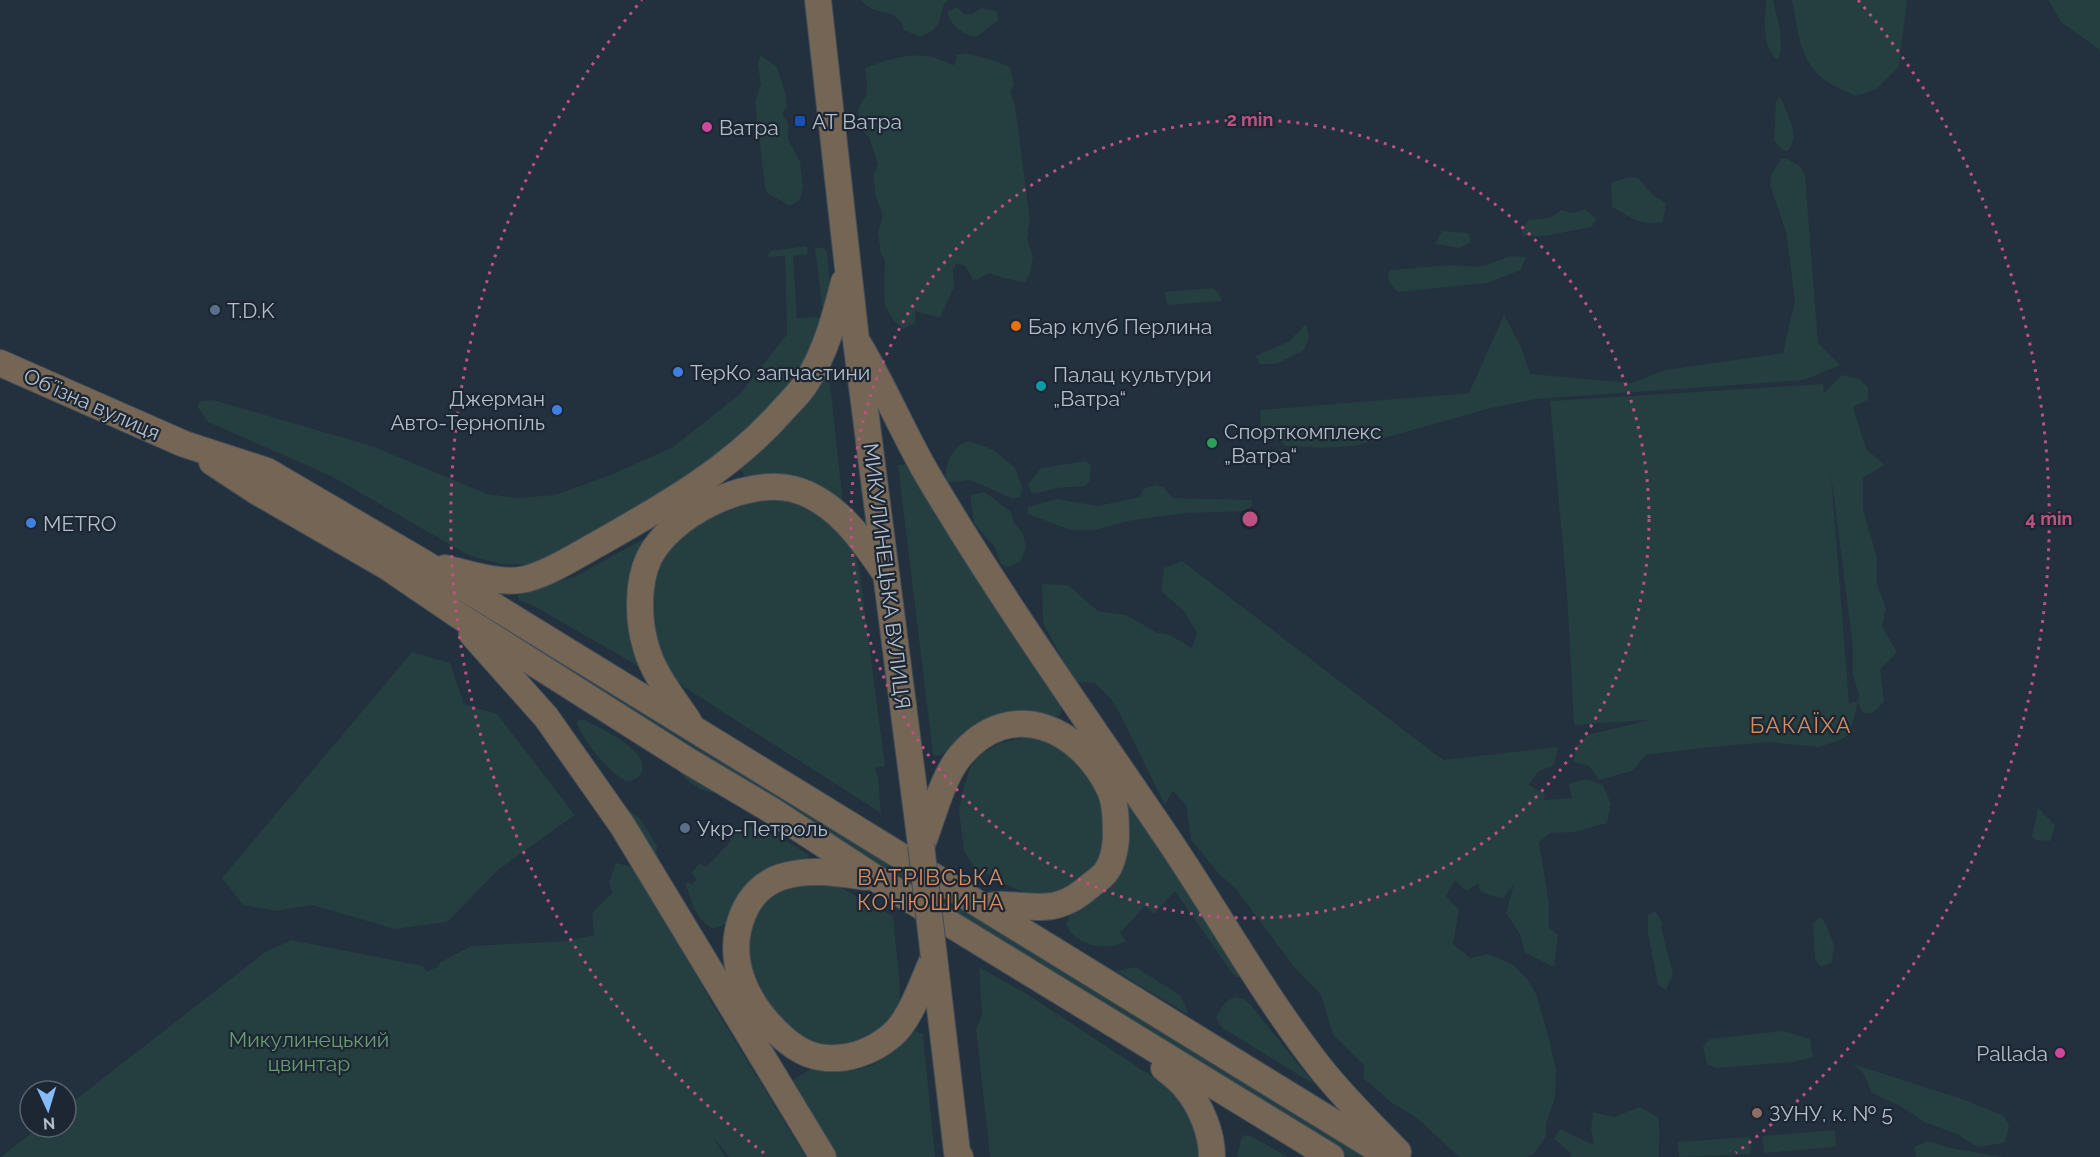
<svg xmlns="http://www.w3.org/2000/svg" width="2100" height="1157" font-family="Raleway,sans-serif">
<rect width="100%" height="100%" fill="#23303e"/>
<path fill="#253e3f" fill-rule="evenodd" d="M 861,0 L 948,0 C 939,8 943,23 933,30 C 930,33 924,35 920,37 L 904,30 C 897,4 874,19 861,0 Z
M 1766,0 L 1773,0 C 1776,15 1787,47 1777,60 C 1761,44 1765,22 1766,0 Z
M 1792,0 L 1907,0 L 1899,67 L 1876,89 L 1856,96 C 1846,91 1835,87 1826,81 C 1799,63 1798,29 1792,0 Z
M 2048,0 L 2100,0 L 2100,50 L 2061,22 Z
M 957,7 L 964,14 L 972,14 L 981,8 L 996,11 L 999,20 L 976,37 C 964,35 950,25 947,12 Z
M 966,53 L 992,60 L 1010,67 L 1014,85 L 1010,91 L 1015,105 L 1030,220 L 1027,239 L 1033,256 L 1030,273 L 1025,283 C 1012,279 1002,279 990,273 L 974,281 L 965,266 L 957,263 L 953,270 L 954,287 L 940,318 L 915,311 L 915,323 L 903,329 L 894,321 L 885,306 L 884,290 L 885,261 L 881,254 L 878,233 L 883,215 L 876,198 L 873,174 L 878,165 L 869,137 L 859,127 L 858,109 L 866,95 L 867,82 L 865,68 C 885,60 910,52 932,57 C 939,59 947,63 955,65 L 957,55 Z
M 760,55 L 777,67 L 785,92 L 787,107 L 782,113 L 788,123 L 788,139 L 800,162 L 803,186 L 800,200 L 790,206 L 767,193 L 765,188 L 755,102 L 761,84 L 758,65 Z
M 1780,97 C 1787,113 1801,135 1788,151 L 1783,151 L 1774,141 L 1776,101 Z
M 1785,158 L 1801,167 L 1805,176 L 1818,343 L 1840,365 L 1804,380 L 1536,399 L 1491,408 L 1355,446 L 1321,448 L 1286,446 L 1261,428 L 1260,410 L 1469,393 L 1504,315 L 1522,349 L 1530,374 L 1632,383 L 1665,370 L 1783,353 L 1795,300 L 1786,232 L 1770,185 L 1771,175 L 1781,159 Z
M 1629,177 L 1638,178 L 1654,196 L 1666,203 L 1663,222 C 1639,226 1632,218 1612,207 L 1611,183 Z
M 1585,209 L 1596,218 L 1592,227 L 1544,236 L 1524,236 L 1522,232 L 1528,220 L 1550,218 L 1561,210 L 1573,213 Z
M 1442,231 L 1469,233 L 1471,242 L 1459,248 L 1435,244 Z
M 807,246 L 808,254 L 793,256 L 797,318 L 819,317 L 821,331 L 801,367 L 771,409 L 736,440 L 683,480 L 599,530 L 554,555 L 527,565 L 501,564 L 470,556 L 331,476 L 208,422 L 197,406 L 201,401 L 213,400 L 372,446 L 487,494 L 517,498 L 555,495 L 613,474 L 673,447 L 740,394 L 787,334 L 785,256 L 767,257 L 771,251 Z
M 815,248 L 823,248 L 827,252 L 830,288 L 826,316 L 822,305 Z
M 1511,256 L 1526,257 L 1521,270 L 1487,283 L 1398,292 C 1391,285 1388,282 1388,273 L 1391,270 L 1451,265 L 1480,267 Z
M 1212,288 L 1218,292 L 1222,301 L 1167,305 L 1164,292 Z
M 1306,324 L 1309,338 L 1303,351 L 1276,364 L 1260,364 L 1255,356 L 1288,342 Z
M 828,363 L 843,505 L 778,476 L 763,475 L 745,477 L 740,467 C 781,438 802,405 828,363 Z
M 1842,375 L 1859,379 L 1868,387 L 1868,400 L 1853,407 L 1866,449 L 1885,465 L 1863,478 L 1863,510 L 1877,557 L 1877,584 L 1886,608 L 1882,626 L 1897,652 L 1880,669 L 1884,701 C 1878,709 1874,715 1863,713 L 1858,702 L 1849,735 L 1838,741 L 1819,747 L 1769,742 L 1701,748 L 1646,755 L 1632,771 L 1599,780 L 1589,766 L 1574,762 L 1575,748 L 1587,735 L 1649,720 L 1574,725 L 1567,594 L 1550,401 L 1823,384 L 1824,393 ZM 1831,474 L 1853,649 L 1853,675 L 1859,695 L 1858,701 L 1849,703 Z
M 969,441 L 994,450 L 1015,468 L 1023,489 L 1020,497 L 1013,499 L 970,480 L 947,483 C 943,466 951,446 969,441 Z
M 1086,461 L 1091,465 L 1090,480 L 1086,486 L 1057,488 L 1038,493 L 1031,492 L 1028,485 L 1041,468 Z
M 906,464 L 1062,705 L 1060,716 L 963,739 L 940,756 L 933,755 L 898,465 Z
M 1156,485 L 1163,487 L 1173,498 L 1252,500 L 1251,511 L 1186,513 L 1133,520 L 1094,530 L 1071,530 L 1027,514 L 1028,507 L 1057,499 L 1098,506 L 1140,497 L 1143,489 Z
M 985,492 L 1011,512 L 1014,523 L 1023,533 L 1026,548 L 1020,562 L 1008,567 L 1001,564 L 996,549 L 974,523 L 970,495 Z
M 779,497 L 809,506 L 852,542 L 859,567 L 885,766 L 875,768 L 878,778 L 881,813 L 684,687 L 666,670 L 656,647 L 649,594 L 662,555 L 693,526 L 722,509 L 743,502 Z
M 645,538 L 635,559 L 640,663 L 638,666 L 534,606 L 519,600 L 517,593 L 574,577 Z
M 1182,561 L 1443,760 L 1558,747 L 1554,765 L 1538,772 L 1529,785 L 1545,794 L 1544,800 L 1572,798 L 1569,784 L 1586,779 L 1603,785 L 1611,804 L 1607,823 L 1574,832 L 1551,833 L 1539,842 L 1549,904 L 1549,928 L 1558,935 L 1554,967 L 1524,952 L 1521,936 L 1506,913 L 1514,884 L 1503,899 L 1481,892 L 1478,884 L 1466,891 L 1455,880 L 1446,896 L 1459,910 L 1453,944 L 1470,958 L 1488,954 L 1512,964 L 1528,980 L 1536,994 L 1547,1031 L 1556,1070 L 1555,1098 L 1546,1124 L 1546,1136 L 1534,1154 L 1525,1157 L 1459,1157 L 1418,1119 L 1392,1103 L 1363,1078 L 1364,1065 L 1333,1035 L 1321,995 L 1294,967 L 1236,889 L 1219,874 L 1191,840 L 1186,805 L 1173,791 L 1165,805 L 1121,716 L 1111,699 L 1095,683 L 1075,682 L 1043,623 L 1042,584 L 1068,585 L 1098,611 L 1126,615 L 1158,633 L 1170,635 L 1192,648 L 1197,633 L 1184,611 L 1161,591 L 1164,568 Z
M 428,579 L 1370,1157 L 1348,1157 L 544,659 Z
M 412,652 L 450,663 L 464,704 L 497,714 L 575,815 L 498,870 L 447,922 L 395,929 L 312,905 L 276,911 L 243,905 L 222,878 Z
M 579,720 L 585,720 C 600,728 650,750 642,772 C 639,779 632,780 626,781 C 610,774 581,739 577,722 Z
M 1044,735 L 1092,771 L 1109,823 L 1098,864 L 1066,890 L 1052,894 L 1026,893 L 1002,883 L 973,866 L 964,851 L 959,811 L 963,788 L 971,766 L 982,753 L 1001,743 L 1026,737 Z
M 673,763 L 723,793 C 702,795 683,780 673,763 Z
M 1128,799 L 1242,976 L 1236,977 L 1232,973 L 1175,891 L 1154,914 L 1145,906 L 1120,933 L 1126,941 C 1108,953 1073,945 1066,924 L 1070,915 L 1084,907 L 1097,895 L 1128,839 Z
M 621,806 L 639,817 L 657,846 L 656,860 Z
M 2038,808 L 2055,825 L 2050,841 L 2036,840 L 2032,836 Z
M 752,827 C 773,833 791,843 809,855 L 808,858 C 770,860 737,890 726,924 L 714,929 C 696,921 692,903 686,885 L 687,881 L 691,885 L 697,879 L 691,873 L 700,863 L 706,867 L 731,841 L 727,834 L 740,829 Z
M 616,863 L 632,867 L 657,903 L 712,1003 L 806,1157 L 729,1157 L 712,1136 L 725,1157 L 1,1157 L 39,1127 L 66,1127 L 66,1107 L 264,953 L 291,940 L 423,966 L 426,972 L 439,966 L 439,963 L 471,946 L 567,941 L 594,935 L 592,913 L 612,893 L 609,882 Z
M 801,881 L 836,885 L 893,916 L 900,987 L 899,1012 L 864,1045 L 830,1049 L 793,1034 L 769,1005 L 752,977 L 747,942 L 752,923 L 766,900 L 788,885 Z
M 1655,911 L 1663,923 L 1661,927 L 1673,974 L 1666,990 L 1658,985 L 1648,933 L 1648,915 Z
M 1821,917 L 1826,924 L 1834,945 L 1832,962 L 1821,967 L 1815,960 L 1813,923 Z
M 979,967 L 1027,994 L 1171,1089 L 1190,1110 L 1200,1138 L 1200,1157 L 990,1157 L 976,1029 L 982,1015 Z
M 1136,967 L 1181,996 L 1189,1015 L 1116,971 Z
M 1235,997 L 1243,999 L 1250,1004 L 1315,1085 L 1221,1027 L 1216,1018 C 1221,1008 1224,1001 1235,997 Z
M 913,1030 L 923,1034 L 935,1157 L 836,1157 L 791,1081 L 811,1069 L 846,1071 L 860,1069 L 873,1065 L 888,1054 L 905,1035 Z
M 1783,1031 L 1810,1039 L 1813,1057 L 1794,1062 L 1716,1068 L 1707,1064 L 1703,1046 L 1710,1039 Z
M 1853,1064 L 1965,1100 L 2004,1116 L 2009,1126 L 2005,1143 L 1977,1147 L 1957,1134 L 1924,1122 L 1902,1107 L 1872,1093 L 1864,1074 Z
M 1640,1107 L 1658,1117 C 1661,1131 1658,1143 1659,1157 L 1570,1157 L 1572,1154 L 1554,1139 L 1560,1129 L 1594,1145 L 1591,1129 L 1593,1112 L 1614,1117 Z
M 1835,1130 L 1836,1147 L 1764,1153 L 1762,1136 Z
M 1245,1135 L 1253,1137 L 1288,1157 L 1237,1157 L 1241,1139 Z
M 1750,1137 L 1751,1154 L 1679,1157 L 1677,1142 Z
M 1928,1141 L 1951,1148 L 2003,1157 L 1916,1157 L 1914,1147 Z"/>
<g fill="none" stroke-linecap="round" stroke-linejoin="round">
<defs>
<path id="highway" d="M 818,0 L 856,340 L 921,845
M 856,340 C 884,385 903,434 930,479 C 1003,602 1086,718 1166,836 C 1217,911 1262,993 1318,1065 C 1342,1096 1371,1124 1398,1152
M 0,363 L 184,444 L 267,471 L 424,563 L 1390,1157
M 212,462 L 256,491 L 386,566 L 458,615 L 690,762 L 771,810 L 875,878 L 1331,1157
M 445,568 C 469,574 501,585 526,579 C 552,572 579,554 603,541 C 668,504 733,467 782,411 C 790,402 800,393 806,383 C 826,352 835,317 844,282
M 472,634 L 546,717 L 622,825 L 823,1157
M 689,722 C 674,699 653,674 646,647 C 638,621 637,583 649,558 C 670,515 746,477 793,489 C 835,500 862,539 885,573
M 923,842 C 933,817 943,775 961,755 C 1011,696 1081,728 1110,790 C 1116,804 1116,823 1116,839 C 1115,849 1112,865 1105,873 C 1101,878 1096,881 1091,885 C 1083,892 1071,901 1060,904 C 1043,910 1023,905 1006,905 C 998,904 991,906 983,907
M 866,877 C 837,873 809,868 781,877 C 763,883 750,897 743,914 C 725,958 745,1001 777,1032 C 789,1044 802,1054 819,1057 C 845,1062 872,1052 891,1036 C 911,1020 923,980 934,957
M 934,957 L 957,1152 L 960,1157
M 1164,1068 C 1171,1074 1180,1080 1185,1087 C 1201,1106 1212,1133 1212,1157"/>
</defs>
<use href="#highway" stroke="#424d59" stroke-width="28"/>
<use href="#highway" stroke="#746554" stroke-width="26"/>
<defs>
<path id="highway-bridge" d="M 921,845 L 934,957"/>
</defs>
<use href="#highway-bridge" stroke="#424d59" stroke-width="28" stroke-linecap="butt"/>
<use href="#highway-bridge" stroke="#746554" stroke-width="26"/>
</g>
<g fill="none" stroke="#bd5282" stroke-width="3" stroke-dasharray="3 6">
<circle cx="1250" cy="519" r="399"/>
<path d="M764 1153A799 799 0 0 1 642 0M1858 0A799 799 0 0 1 1736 1153"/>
</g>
<rect fill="#1a4fb4" stroke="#1c2733" stroke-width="2" x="794" y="115" width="12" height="12" rx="3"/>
<g fill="#d1479c" stroke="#1c2733" stroke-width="2">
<circle cx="707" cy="127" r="6"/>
<circle cx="2060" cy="1053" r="6"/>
</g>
<g fill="#5c6f8a" stroke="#1c2733" stroke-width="2">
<circle cx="215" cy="310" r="6"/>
<circle cx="685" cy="828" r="6"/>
</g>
<circle fill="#e8710a" stroke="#1c2733" stroke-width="2" cx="1016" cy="326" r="6"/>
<g fill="#3f7fe0" stroke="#1c2733" stroke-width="2">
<circle cx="678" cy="372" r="6"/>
<circle cx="557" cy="410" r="6"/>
<circle cx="31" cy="523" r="6"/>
</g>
<circle fill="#0f9aa8" stroke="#1c2733" stroke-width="2" cx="1041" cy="386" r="6"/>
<circle fill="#2e9e5b" stroke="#1c2733" stroke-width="2" cx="1212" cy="443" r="6"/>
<circle fill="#8d6e63" stroke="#1c2733" stroke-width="2" cx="1757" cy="1113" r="6"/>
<g text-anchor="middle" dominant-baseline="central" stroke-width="4.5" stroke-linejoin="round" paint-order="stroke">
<g font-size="21" fill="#b3bdc9" stroke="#1c2733" text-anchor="start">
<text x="812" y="121">АТ Ватра</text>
<text x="719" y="127">Ватра</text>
<text x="227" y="310">T.D.K</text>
<text x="1028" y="326">Бар клуб Перлина</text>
<text x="690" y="372">ТерКо запчастини</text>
<text x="1053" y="374">Палац культури<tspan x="1053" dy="24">„Ватра“</tspan></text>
<text x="545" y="398" text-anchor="end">Джерман<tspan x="545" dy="24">Авто-Тернопіль</tspan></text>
<text x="1224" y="431">Спорткомплекс<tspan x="1224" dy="24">„Ватра“</tspan></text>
<text x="43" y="523">METRO</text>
<text x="697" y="828">Укр-Петроль</text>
<text x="2048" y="1053" text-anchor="end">Pallada</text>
<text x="1769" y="1113">ЗУНУ, к. № 5</text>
</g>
<g font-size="21" fill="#b3bdc9" stroke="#1c2733">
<text transform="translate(92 404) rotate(24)">Обʼїзна вулиця</text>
<text transform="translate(887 576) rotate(83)">МИКУЛИНЕЦЬКА ВУЛИЦЯ</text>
</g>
<g font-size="21" fill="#699b71" stroke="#1c2733">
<text x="309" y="1039">Микулинецький<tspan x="309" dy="24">цвинтар</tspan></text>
</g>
<g font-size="22" letter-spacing="1.5" fill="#d88b5f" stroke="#1c2733">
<text x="1801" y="725">БАКАЇХА</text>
<text x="931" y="877">ВАТРІВСЬКА<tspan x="931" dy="25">КОНЮШИНА</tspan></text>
</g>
</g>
<circle cx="1250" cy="519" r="9" fill="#bd5282" stroke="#1c2733" stroke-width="3"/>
<g font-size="18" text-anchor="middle" font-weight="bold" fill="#bd5282" stroke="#1c2733" stroke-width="4.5" stroke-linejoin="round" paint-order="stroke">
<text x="1250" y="126">2 min</text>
<text x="2049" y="525">4 min</text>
</g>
<g transform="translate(48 1109) rotate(176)"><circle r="28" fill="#1c2733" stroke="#58636f" stroke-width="1.5"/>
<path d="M0-4.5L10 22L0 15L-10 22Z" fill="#86bbfb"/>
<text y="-9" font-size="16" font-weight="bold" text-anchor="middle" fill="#b3bdc9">N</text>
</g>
</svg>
